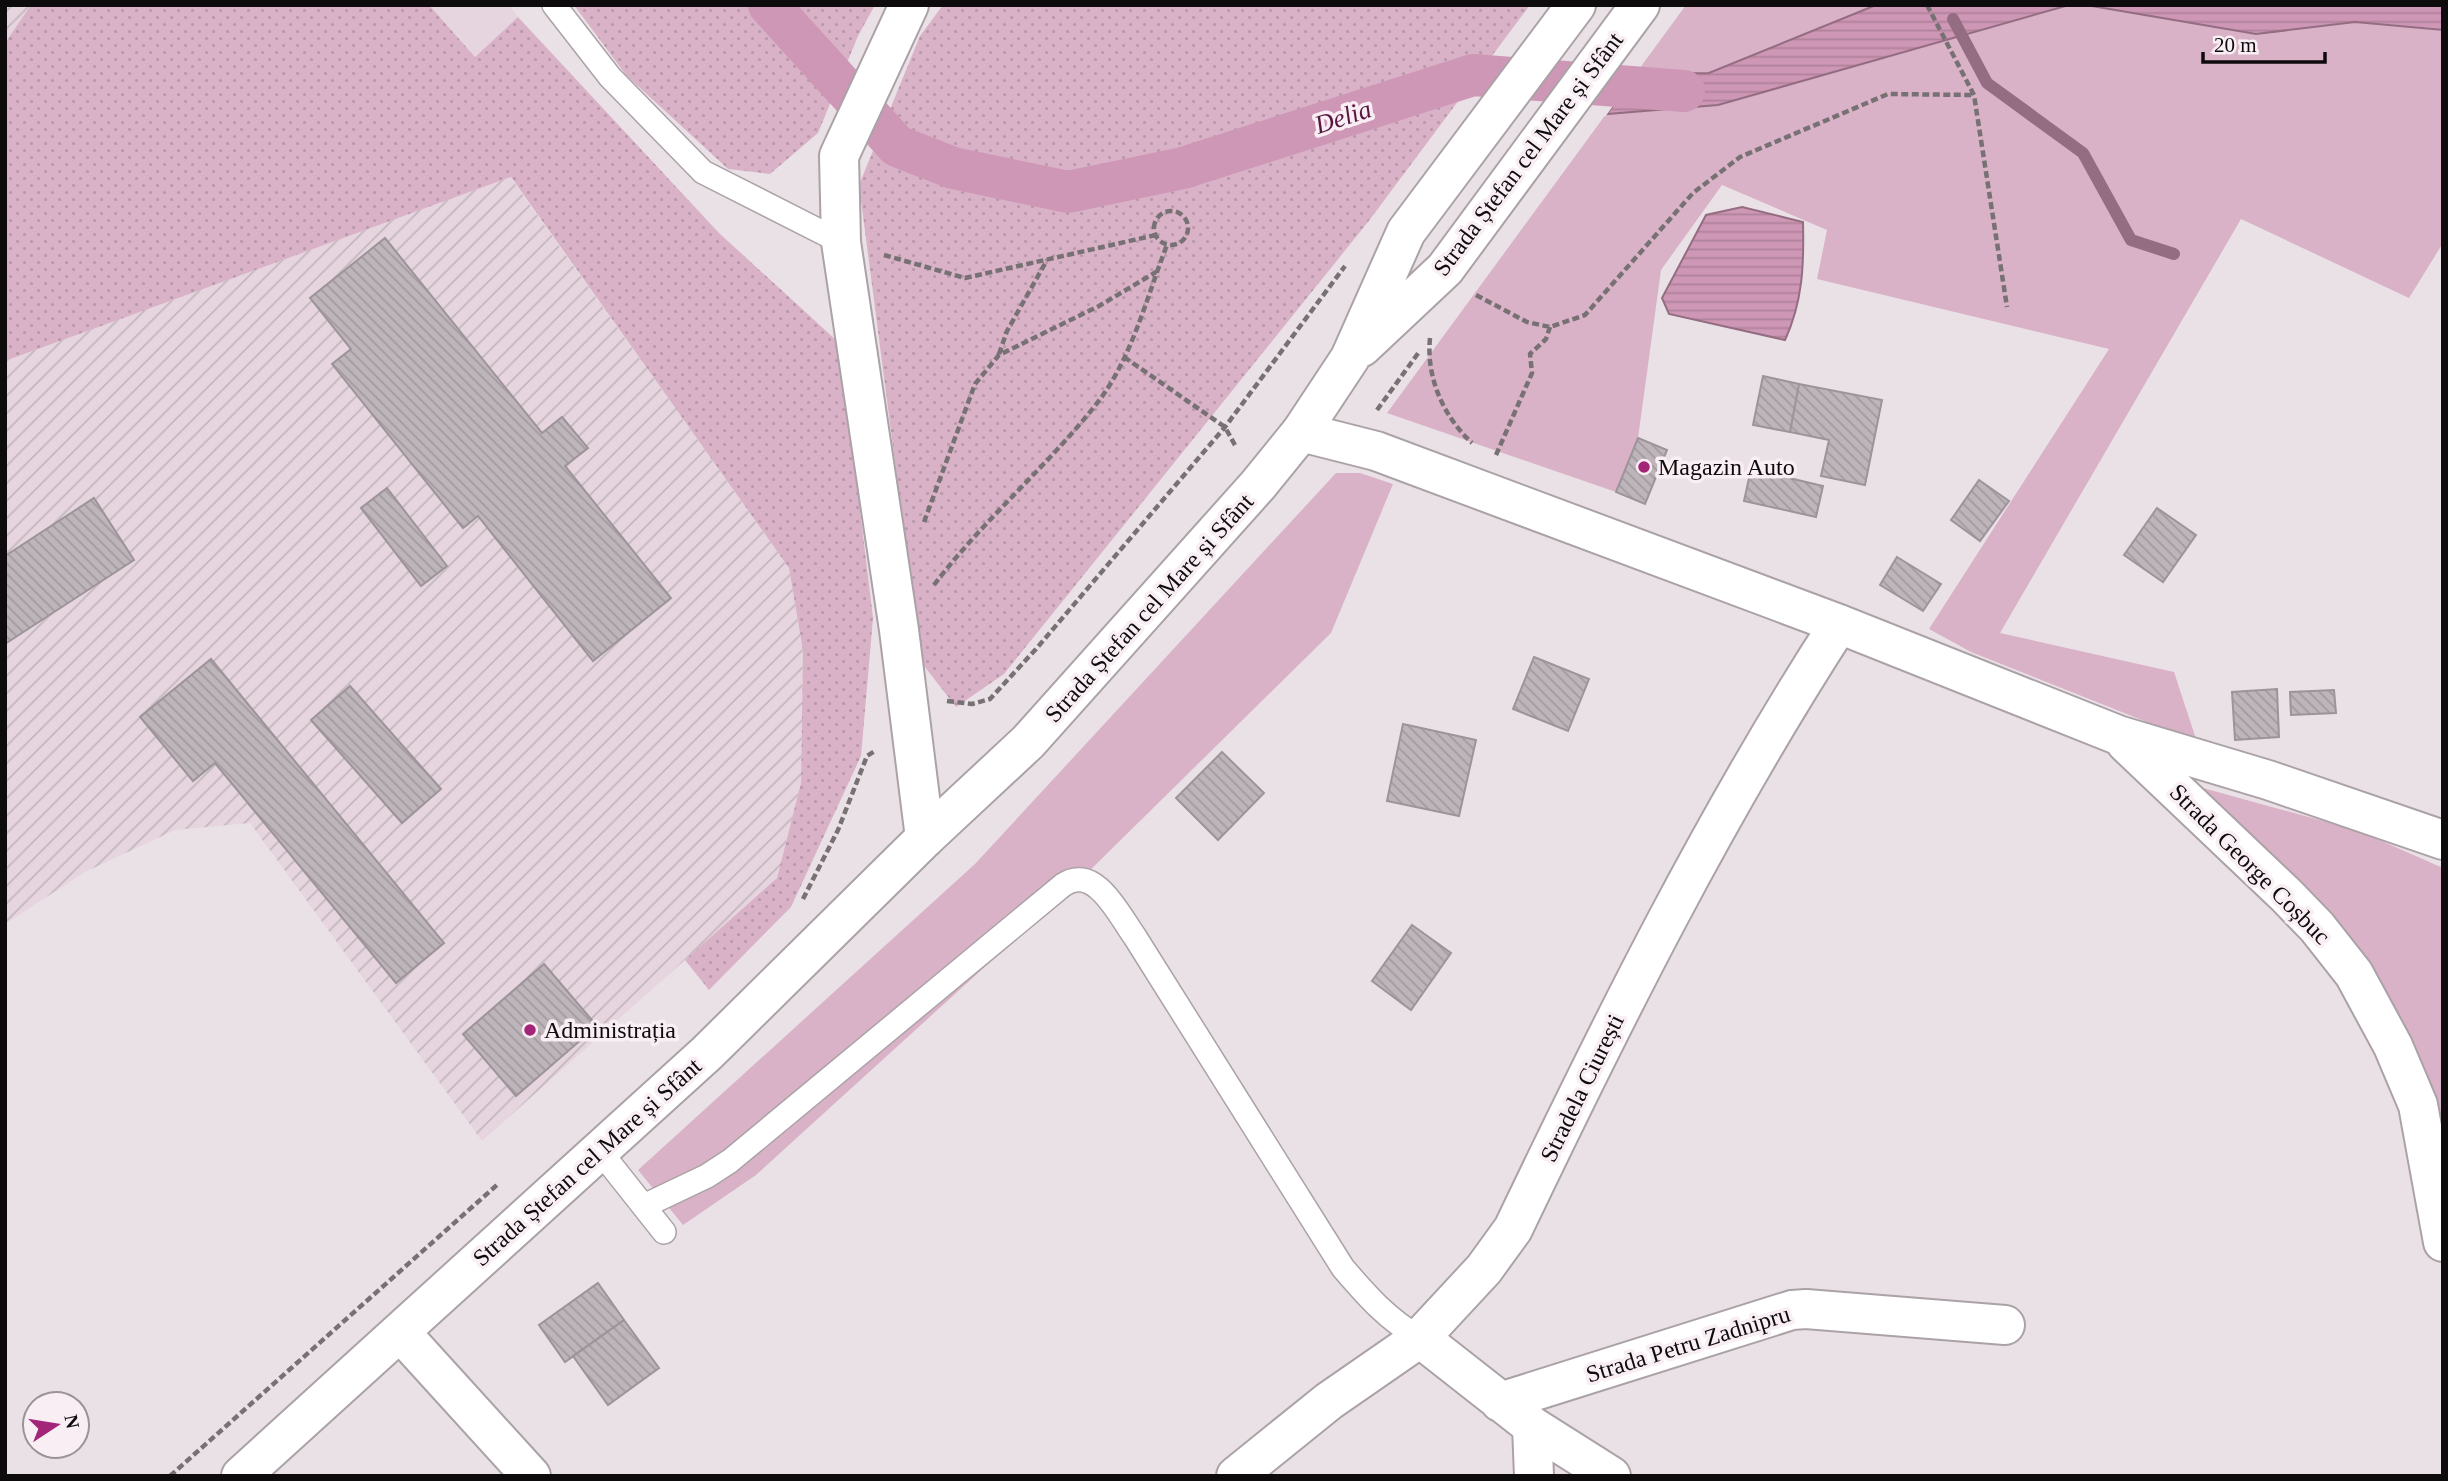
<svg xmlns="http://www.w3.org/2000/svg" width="2448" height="1481" font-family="Georgia,serif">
<defs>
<pattern id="industrial-furrows" width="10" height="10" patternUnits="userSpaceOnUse" patternTransform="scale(1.75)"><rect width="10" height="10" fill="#e6d5de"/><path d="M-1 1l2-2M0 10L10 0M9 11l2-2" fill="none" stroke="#c4b6bd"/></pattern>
<pattern id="grass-dots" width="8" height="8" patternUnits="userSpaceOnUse" patternTransform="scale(1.75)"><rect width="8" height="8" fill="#d9b2c7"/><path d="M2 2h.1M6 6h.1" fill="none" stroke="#b998aa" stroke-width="1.8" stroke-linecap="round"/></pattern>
<pattern id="water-rules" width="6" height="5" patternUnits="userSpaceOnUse" patternTransform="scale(1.75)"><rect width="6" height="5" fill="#ce97b5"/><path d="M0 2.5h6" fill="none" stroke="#b0819a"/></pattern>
<pattern id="building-back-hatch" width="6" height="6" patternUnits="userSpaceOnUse" patternTransform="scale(1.75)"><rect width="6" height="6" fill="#beb5ba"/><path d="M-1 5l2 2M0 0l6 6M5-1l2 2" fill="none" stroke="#a29a9f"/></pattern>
</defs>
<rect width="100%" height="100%" fill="#eae1e6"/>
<path fill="#e6d5de" d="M 429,5 L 509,5 L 518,17 L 475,57 Z"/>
<path fill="url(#industrial-furrows)" d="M 5,5 L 31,5 L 5,43 Z
M 510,177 L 789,568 L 803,651 L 801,783 L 777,878 L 482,1141 L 250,823 L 175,830 L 85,872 L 5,924 L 5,361 Z"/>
<path fill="url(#grass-dots)" d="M 31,5 L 429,5 L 475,57 L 518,17 L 719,233 L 836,340 L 844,377 L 873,618 L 861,756 L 791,907 L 709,990 L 685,960 L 777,878 L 801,783 L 803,651 L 789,568 L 511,177 L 5,361 L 5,43 Z
M 574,5 L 875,5 L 858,36 L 818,133 L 770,174 L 728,169 L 626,75 Z
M 943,5 L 1530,5 L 1368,222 L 1004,674 L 956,707 L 921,662 L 859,185 L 920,36 Z"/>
<path fill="#d9b2c7" d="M 1686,5 L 2443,5 L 2443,243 L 2409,298 L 2241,219 L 2000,633 L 2174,672 L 2197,742 L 1971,652 L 1929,629 L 2109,349 L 1817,279 L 1827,230 L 1722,185 L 1661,270 L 1638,438 L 1616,492 L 1387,413 Z
M 1336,473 L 1360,473 L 1393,484 L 1331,633 L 1077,883 L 756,1175 L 683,1225 L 638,1170 L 975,864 Z
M 2185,783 L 2359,831 L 2443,868 L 2443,1179 L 2428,1093 Z"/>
<path fill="url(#water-rules)" stroke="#946d82" stroke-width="2" d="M 1876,5 L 2069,5 L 1718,105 L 1607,114 L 1636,74 L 1709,73 Z
M 2086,5 L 2443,5 L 2443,30 L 2355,22 L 2256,34 Z
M 1742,207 L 1803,222 C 1804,264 1803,301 1785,340 L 1669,314 L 1662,298 L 1706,215 Z"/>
<path fill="#eae1e6" d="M 1638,70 L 1636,74 L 1605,117 L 1604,112 L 1633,72 Z"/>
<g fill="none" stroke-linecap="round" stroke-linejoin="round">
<path stroke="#946d82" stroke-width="12" d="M 1953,19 L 1987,83 L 2083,153 L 2131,240 L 2174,254"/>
<path stroke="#ce97b5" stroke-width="42" d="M 769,5 L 897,146 L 953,168 L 1068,192 L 1183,168 L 1473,75 L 1684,91"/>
</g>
<path fill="url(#building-back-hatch)" stroke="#9d9499" stroke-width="2" d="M 385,238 L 542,433 L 562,417 L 588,448 L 565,466 L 671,598 L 593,661 L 478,516 L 463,528 L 332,364 L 351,349 L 310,298 Z
M 1763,376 L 1799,384 L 1790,432 L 1753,425 Z
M 1799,384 L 1882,400 L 1865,485 L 1821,476 L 1829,440 L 1790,432 Z
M 1638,438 L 1667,450 L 1645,504 L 1616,492 Z
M 1751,469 L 1823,486 L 1816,517 L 1744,501 Z
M 1979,480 L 2009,501 L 1980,541 L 1951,520 Z
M 387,488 L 447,566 L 421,586 L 361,508 Z
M 94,498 L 134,560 L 5,644 L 5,556 Z
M 2157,508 L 2196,535 L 2163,582 L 2124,555 Z
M 1897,557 L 1941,584 L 1923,611 L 1880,585 Z
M 1534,657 L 1589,679 L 1568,731 L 1513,709 Z
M 211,659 L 444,943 L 396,983 L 215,763 L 193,781 L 140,717 Z
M 350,686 L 441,789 L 402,823 L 311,720 Z
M 2277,689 L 2279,737 L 2235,740 L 2232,692 Z
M 2334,690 L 2336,713 L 2291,715 L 2290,692 Z
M 1403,724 L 1476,740 L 1459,816 L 1387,801 Z
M 1222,752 L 1264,793 L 1218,840 L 1176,798 Z
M 1412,925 L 1451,953 L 1411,1010 L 1372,981 Z
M 544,964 L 597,1026 L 516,1096 L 463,1034 Z
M 598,1283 L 624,1320 L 565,1362 L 539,1325 Z
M 624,1320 L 659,1368 L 608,1405 L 573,1356 Z"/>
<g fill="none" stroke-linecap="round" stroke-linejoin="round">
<defs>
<path id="service" d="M 554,5 L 610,77 L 703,172 L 841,242
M 599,1150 L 664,1232
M 644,1206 L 707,1176 L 730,1161 L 1063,885 C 1095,863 1119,915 1135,937 L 1343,1268 C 1367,1296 1388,1320 1420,1338"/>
<path id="minor" d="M 909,5 L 839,156 L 841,242 L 899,630 L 925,838
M 1301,432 L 1376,451 L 1839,624 L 2118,735 L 2268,780 L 2443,840
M 2126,743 L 2286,895 L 2317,927 L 2354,974 L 2393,1046 L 2418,1105 L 2443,1242
M 401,1333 L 531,1476
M 1420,1338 L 1532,1426 L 1611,1476
M 1500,1402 L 1792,1310 L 1806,1309 L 2005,1325
M 1532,1426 L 1534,1476
M 1236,1476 L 1329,1401 L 1420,1338 L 1484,1269 L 1513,1229 C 1612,1022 1714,817 1839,624"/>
<path id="secondary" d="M 1362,347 L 1445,269 L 1640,5
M 241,1476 L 707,1053 L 925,838 L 1028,742 L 1258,485 L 1301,432 L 1350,358 L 1406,232 L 1576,5"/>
</defs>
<use href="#service" stroke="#aba2a7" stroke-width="26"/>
<use href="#minor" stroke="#aba2a7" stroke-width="42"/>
<use href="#secondary" stroke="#aba2a7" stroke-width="42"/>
<path stroke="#777174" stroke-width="4.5" stroke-dasharray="7 3.5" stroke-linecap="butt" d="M 1927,5 L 1974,95 L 2007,307
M1154 228a17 17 0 1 1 34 0a17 17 0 1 1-34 0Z
M 884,255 L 965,278 L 1156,235
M 1476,295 L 1527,322 L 1550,327 L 1585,315 L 1693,193 L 1740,157 L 1888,94 L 1974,95
M 1430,338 C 1426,377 1443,416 1472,443
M 999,354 L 1007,331 L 1047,260
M 1124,357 L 1225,427 L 1236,447
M 1377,410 L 1419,352
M 1496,455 L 1532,373 L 1530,354 L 1546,339 L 1550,327
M 924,522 L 975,384 L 999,355 L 1099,306 L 1156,272
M 934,585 C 984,519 1048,466 1098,402 C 1132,358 1147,296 1167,245
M 947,701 L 972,704 L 990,699 L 1036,649 L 1225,427 L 1345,266
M 803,899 L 838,830 L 867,756 L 875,751
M 170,1476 L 498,1184"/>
<use href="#service" stroke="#fff" stroke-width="23"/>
<use href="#minor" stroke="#fff" stroke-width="38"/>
<use href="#secondary" stroke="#fff" stroke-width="38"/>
</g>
<g fill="#a32578" stroke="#f8eef3" stroke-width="2.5">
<circle cx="1644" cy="467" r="7"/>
<circle cx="530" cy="1030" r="7"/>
</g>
<g text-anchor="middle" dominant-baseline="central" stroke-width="7" stroke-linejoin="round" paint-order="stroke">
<g font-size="24" fill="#0e0b0c" stroke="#f8eef3">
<text transform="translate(1528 154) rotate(-53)">Strada Ștefan cel Mare și Sfânt</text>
<text transform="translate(1149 608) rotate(-48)">Strada Ștefan cel Mare și Sfânt</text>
<text transform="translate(2250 864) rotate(45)">Strada George Coșbuc</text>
<text transform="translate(1582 1088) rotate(-64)">Stradela Ciurești</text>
<text transform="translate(587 1162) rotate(-42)">Strada Ștefan cel Mare și Sfânt</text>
<text transform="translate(1688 1344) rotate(-17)">Strada Petru Zadnipru</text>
</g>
<g font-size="24" fill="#0e0b0c" stroke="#f8eef3" text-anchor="start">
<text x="1658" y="467">Magazin Auto</text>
<text x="544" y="1030">Administrația</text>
</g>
<g font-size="26" font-style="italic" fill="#56163f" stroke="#f8eef3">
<text transform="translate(1343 117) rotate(-18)">Delia</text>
</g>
</g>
<rect width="2448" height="1481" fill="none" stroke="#0e0b0c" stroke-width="14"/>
<g transform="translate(56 1425) rotate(78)"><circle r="33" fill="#f8eef3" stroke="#9a9397" stroke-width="2"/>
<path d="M0-5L12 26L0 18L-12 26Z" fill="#a32578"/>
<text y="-10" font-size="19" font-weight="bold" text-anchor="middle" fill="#0e0b0c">N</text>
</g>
<path d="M2203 52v10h122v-10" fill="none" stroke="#0e0b0c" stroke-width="3.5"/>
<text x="2214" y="52" font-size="21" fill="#0e0b0c" stroke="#f8eef3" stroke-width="5" paint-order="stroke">20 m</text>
</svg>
